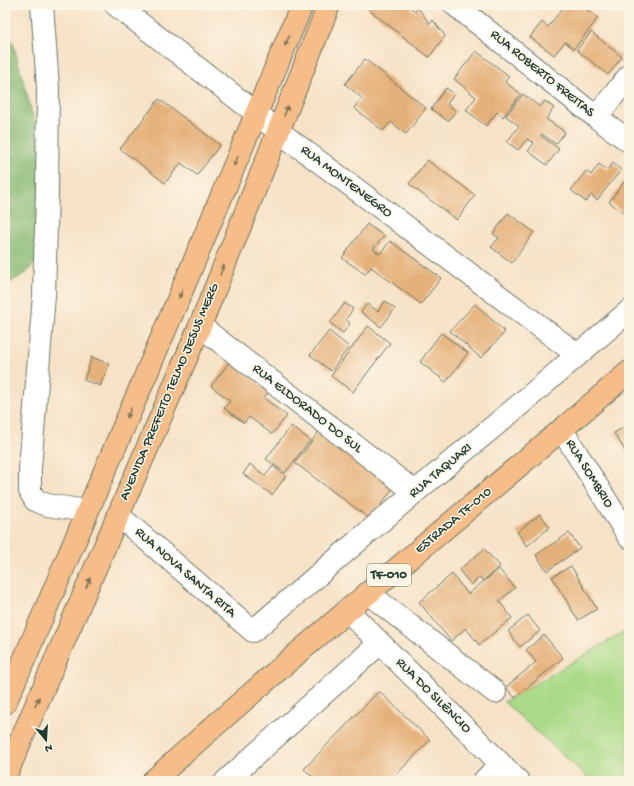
<svg xmlns="http://www.w3.org/2000/svg" width="634" height="786" font-family="'Gochi Hand',sans-serif">
<rect width="100%" height="100%" fill="#fcf5e5"/>
<filter id="ink" filterUnits="userSpaceOnUse"><feTurbulence type="fractalNoise" baseFrequency=".025" numOctaves="2"/><feDisplacementMap in="SourceGraphic" scale="8" xChannelSelector="R" yChannelSelector="G"/><feConvolveMatrix kernelMatrix="1 2 1 2 8 2 1 2 1" color-interpolation-filters="sRGB"/></filter>
<filter id="wash" filterUnits="userSpaceOnUse"><feTurbulence type="fractalNoise" baseFrequency=".012" numOctaves="4" result="noise"/><feDisplacementMap in="SourceGraphic" scale="16" xChannelSelector="R" yChannelSelector="G"/><feGaussianBlur stdDeviation="0.9" result="paint"/><feColorMatrix in="noise" values="0 0 0 0 0 0 0 0 0 0 0 0 0 0 0 0 0 1.4 0 .05"/><feComposite in="paint" operator="in"/></filter>
<g filter="url(#wash)">
<rect width="100%" height="100%" fill="#f6e2c6"/>
<path fill="#aada88" stroke="#648c5e" d="M 629,629 L 629,781 L 592,781 L 504,702 Z"/>
<path fill="#87ba74" stroke="#537c54" d="M 5,30 L 13,43 L 54,195 L 45,251 L 27,272 L 5,286 Z"/>
<g id="blocks">
<path fill="#e5b17a" d="M 371,5 L 409,5 L 415,12 L 418,8 L 430,24 L 433,20 L 445,36 L 429,57 L 368,9 Z
M 565,5 L 581,5 L 598,18 L 574,49 L 565,42 L 554,55 L 530,37 L 542,22 L 548,27 Z
M 591,32 L 622,57 L 608,75 L 577,50 Z
M 476,51 L 509,76 L 505,82 L 521,94 L 503,117 L 497,112 L 486,126 L 466,110 L 476,97 L 454,79 Z
M 365,59 L 426,108 L 406,134 L 391,122 L 383,131 L 354,108 L 362,98 L 345,84 Z
M 446,88 L 454,94 L 447,104 L 456,111 L 448,121 L 431,109 Z
M 523,94 L 540,107 L 545,101 L 554,108 L 546,119 L 565,132 L 556,144 L 542,134 L 541,136 L 559,149 L 547,165 L 528,151 L 534,143 L 527,139 L 518,150 L 507,142 L 519,126 L 506,116 Z
M 159,99 L 220,145 L 197,175 L 181,163 L 165,183 L 120,149 Z
M 427,160 L 475,195 L 457,220 L 409,184 Z
M 613,163 L 621,170 L 597,200 L 591,195 L 586,202 L 571,190 L 586,171 L 591,175 L 599,164 L 607,170 Z
M 626,179 L 629,181 L 629,217 L 609,202 Z
M 508,213 L 534,232 L 512,263 L 491,247 L 499,238 L 493,234 Z
M 367,224 L 384,236 L 373,249 L 380,254 L 390,241 L 441,278 L 421,304 L 371,267 L 365,274 L 342,258 Z
M 385,301 L 395,309 L 381,327 L 361,312 L 367,304 L 378,311 Z
M 345,303 L 353,309 L 346,319 L 350,323 L 343,333 L 330,323 Z
M 475,304 L 505,332 L 481,358 L 450,331 Z
M 368,326 L 390,343 L 353,392 L 331,376 Z
M 329,331 L 349,347 L 331,371 L 310,355 Z
M 441,333 L 468,353 L 446,382 L 420,362 Z
M 92,357 L 109,364 L 100,386 L 84,380 Z
M 230,361 L 269,391 L 264,398 L 287,416 L 272,434 L 249,417 L 244,423 L 224,408 L 230,401 L 211,386 Z
M 629,424 L 629,450 L 626,452 L 614,433 Z
M 291,426 L 310,440 L 285,473 L 266,459 Z
M 320,430 L 395,486 L 370,519 L 295,463 Z
M 250,464 L 265,476 L 273,466 L 286,476 L 272,495 L 243,474 Z
M 540,514 L 550,527 L 527,546 L 517,532 Z
M 569,533 L 580,548 L 547,571 L 536,555 Z
M 484,549 L 500,566 L 483,581 L 480,577 L 471,585 L 459,570 Z
M 571,566 L 597,609 L 578,620 L 552,577 Z
M 499,569 L 515,588 L 499,601 L 512,618 L 479,645 L 466,628 L 451,641 L 419,602 L 452,574 L 468,594 Z
M 528,615 L 540,631 L 520,647 L 508,631 Z
M 544,635 L 563,658 L 515,698 L 506,687 L 536,662 L 526,650 Z
M 379,691 L 430,740 L 390,781 L 317,781 L 304,769 Z"/>
</g>
</g>
<g filter="url(#ink)">
<use href="#blocks" fill-opacity="0" stroke="#6a7767" stroke-width="1"/>
<g fill="none" stroke-linecap="round" stroke-linejoin="round">
<defs>
<path id="minor" d="M 42,5 L 48,87 L 47,193 L 44,295 L 30,469 L 30,491 L 35,500 L 47,505 L 87,511
M 116,5 L 256,113 L 278,131 L 578,355
M 455,5 L 596,117 L 629,141
M 596,117 L 629,76
M 200,326 L 415,492
M 562,430 L 629,537
M 118,515 L 253,631 L 415,492 L 517,407 L 629,311
M 368,593 L 495,692
M 347,610 L 518,781
M 226,781 L 380,643
M 484,781 L 500,764"/>
<path id="major" d="M 5,703 L 24,660 L 177,302 L 302,5
M 5,777 L 200,326 L 329,5
M 153,781 C 308,640 470,509 629,372"/>
</defs>
<use href="#minor" stroke="#6a7767" stroke-width="24"/>
<use href="#major" stroke="#6a7767" stroke-width="24"/>
<use href="#minor" stroke="#fff" stroke-width="22"/>
<use href="#major" stroke="#f7bd88" stroke-width="22"/>
</g>
<defs><path id="oneway-solid" d="M-6-.8H1V-3.2L6.5 0L1 3.2V.8H-6Z"/></defs>
<g fill="#80775a">
<use href="#oneway-solid" transform="translate(287 41) rotate(113)"/>
<use href="#oneway-solid" transform="translate(286 111) rotate(-68)"/>
<use href="#oneway-solid" transform="translate(236 161) rotate(113)"/>
<use href="#oneway-solid" transform="translate(222 270) rotate(-68)"/>
<use href="#oneway-solid" transform="translate(181 293) rotate(113)"/>
<use href="#oneway-solid" transform="translate(129 413) rotate(113)"/>
<use href="#oneway-solid" transform="translate(88 583) rotate(-67)"/>
<use href="#oneway-solid" transform="translate(37 702) rotate(-67)"/>
</g>
</g>
<g text-anchor="middle" dominant-baseline="central" stroke-width="3" stroke-linejoin="round" paint-order="stroke">
<rect fill="#fcf5e5" stroke="#617469" stroke-width="1" x="367" y="564" width="44" height="22" rx="3"/>
<g font-size="13" font-weight="bold" fill="#1f3d34">
<text x="389" y="575">TF-010</text>
</g>
<g font-size="14" fill="#1f3d34" stroke="#fcf5e5">
<text transform="translate(542 74) rotate(39)">RUA ROBERTO FREITAS</text>
<text transform="translate(346 182) rotate(37)">RUA MONTENEGRO</text>
<text transform="translate(170 392) rotate(-67)">AVENIDA PREFEITO TELMO JESUS MERG</text>
<text transform="translate(307 409) rotate(38)">RUA ELDORADO DO SUL</text>
<text transform="translate(441 471) rotate(-40)">RUA TAQUARI</text>
<text transform="translate(589 474) rotate(58)">RUA SOMBRIO</text>
<text transform="translate(454 521) rotate(-40)">ESTRADA TF-010</text>
<text transform="translate(185 573) rotate(41)">RUA NOVA SANTA RITA</text>
<text transform="translate(433 696) rotate(45)">RUA DO SILÊNCIO</text>
</g>
</g>
<rect width="634" height="786" fill="none" stroke="#fcf5e5" stroke-width="20"/>
<g transform="translate(46 740) rotate(162)" stroke="#fcf5e5" stroke-width="3" paint-order="stroke">
<path d="M0-3L7 15L0 10L-7 15Z" fill="#1f3d34"/>
<text y="-6" font-size="11" font-weight="bold" text-anchor="middle" fill="#1f3d34">N</text>
</g>
</svg>
